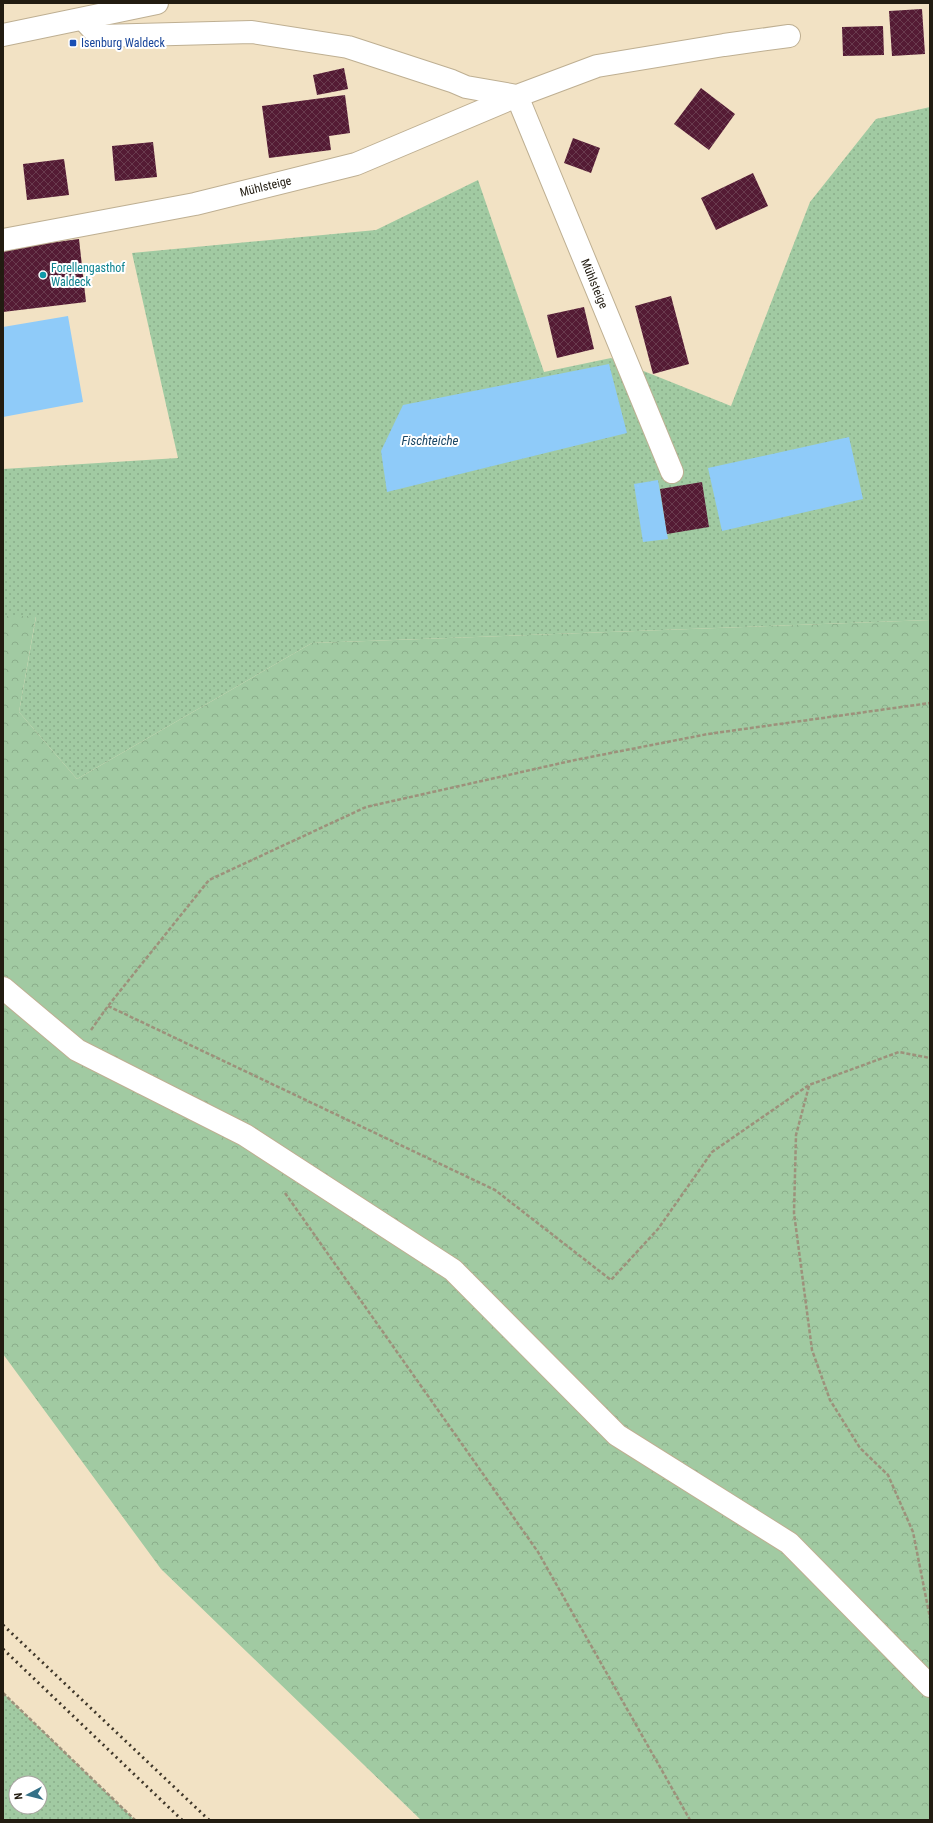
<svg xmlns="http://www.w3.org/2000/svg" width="933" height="1823" font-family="'Roboto Condensed',sans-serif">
<defs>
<pattern id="grass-dots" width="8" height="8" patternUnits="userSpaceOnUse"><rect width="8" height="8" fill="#a1caa2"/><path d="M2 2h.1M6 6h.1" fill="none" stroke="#8aad8a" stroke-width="1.8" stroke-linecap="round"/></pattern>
<pattern id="forest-crowns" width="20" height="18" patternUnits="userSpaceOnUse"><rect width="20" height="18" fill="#a1caa2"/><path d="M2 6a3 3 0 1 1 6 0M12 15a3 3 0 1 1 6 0" fill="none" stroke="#8aad8a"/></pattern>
<pattern id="building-cross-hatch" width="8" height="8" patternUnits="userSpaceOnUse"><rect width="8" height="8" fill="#541b34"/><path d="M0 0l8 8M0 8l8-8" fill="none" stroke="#693b4e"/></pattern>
</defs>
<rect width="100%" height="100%" fill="#f2e2c4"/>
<path fill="url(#grass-dots)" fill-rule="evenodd" d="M 930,107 L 930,620 L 312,643 L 77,779 L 19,712 L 36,617 L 3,616 L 3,469 L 178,458 L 132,253 L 376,230 L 478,180 L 544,372 L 611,358 L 731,406 L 810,202 L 876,119 Z
M 3,1693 L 135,1820 L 3,1820 ZM 16,1783 L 40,1783 L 40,1807 L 16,1807 Z"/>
<path fill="url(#forest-crowns)" d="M 3,616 L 36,616 L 19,712 L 77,779 L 312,643 L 930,620 L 930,1820 L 421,1820 L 161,1569 L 3,1354 Z"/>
<path fill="#8fcbf9" d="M 68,316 L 83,402 L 3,417 L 3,327 Z
M 609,364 L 627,433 L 387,492 L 381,451 L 403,405 Z
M 849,437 L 863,499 L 722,531 L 708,468 Z
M 658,480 L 668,539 L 643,542 L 634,484 Z"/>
<path fill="url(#building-cross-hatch)" d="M 922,9 L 925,54 L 892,56 L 889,11 Z
M 883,26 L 884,55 L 843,56 L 842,27 Z
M 344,68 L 348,89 L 317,95 L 313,75 Z
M 701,88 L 735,114 L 709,150 L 674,124 Z
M 345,95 L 350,133 L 329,136 L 331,150 L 269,158 L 262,106 Z
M 573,138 L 600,148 L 591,173 L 564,163 Z
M 153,142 L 157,177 L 115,181 L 112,146 Z
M 64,159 L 69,195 L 27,200 L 23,164 Z
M 753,173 L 768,206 L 716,230 L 701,198 Z
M 79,239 L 86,302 L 3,312 L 3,249 Z
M 671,296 L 689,364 L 653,374 L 635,306 Z
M 584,307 L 594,349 L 557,358 L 547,315 Z
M 702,482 L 709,527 L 667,534 L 660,489 Z"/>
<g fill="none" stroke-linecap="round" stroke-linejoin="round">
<defs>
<g id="minor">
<path d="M 83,19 L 99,36 L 252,32 L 348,47 L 452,81 L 466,87 L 517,96 L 597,66 L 724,45 L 789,36"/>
<path d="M 3,35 L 157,3"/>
<path id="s1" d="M 3,240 L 195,204 L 356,164 L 517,96 L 672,472"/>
<path d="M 3,988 L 77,1050 L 245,1135 L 453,1270 L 617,1435 L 789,1543 L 930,1686"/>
</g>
</defs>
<use href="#minor" stroke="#beaf92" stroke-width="24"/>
<path stroke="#9d917b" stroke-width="2.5" stroke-dasharray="4 2" stroke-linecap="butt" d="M 108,1006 L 495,1190 L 611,1280 L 658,1229 L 712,1152 L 809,1085 L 899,1052 L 930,1058
M 91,1030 L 108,1006 L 209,880 L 366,807 L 575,760 L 708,734 L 930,703
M 809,1086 L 796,1135 L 794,1213 L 812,1350 L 830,1400 L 860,1448 L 888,1475 L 913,1532 L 930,1618
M 285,1193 L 538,1552 L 690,1820
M 3,1693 L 135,1820"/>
<use href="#minor" stroke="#fff" stroke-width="22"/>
<path stroke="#3e3629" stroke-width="3" stroke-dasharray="2 4" stroke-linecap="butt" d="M 3,1625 L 209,1820
M 3,1649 L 182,1820"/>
</g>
<rect fill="#1a4fb4" stroke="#fff" stroke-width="1.5" x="69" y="39" width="8" height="8" rx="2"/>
<circle fill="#0f9aa8" stroke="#fff" stroke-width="1.5" cx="43" cy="275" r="4"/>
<g text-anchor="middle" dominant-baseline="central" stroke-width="4" stroke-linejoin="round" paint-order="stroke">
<g font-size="12" fill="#164399" stroke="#fff" text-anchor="start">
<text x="81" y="43">Isenburg Waldeck</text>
</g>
<g font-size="12" fill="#221c11" stroke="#fff">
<text stroke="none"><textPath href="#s1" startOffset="268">Mühlsteige</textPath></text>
<text stroke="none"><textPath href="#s1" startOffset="739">Mühlsteige</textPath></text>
</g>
<g font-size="12" fill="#0d838f" stroke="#fff" text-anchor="start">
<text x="51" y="268">Forellengasthof<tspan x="51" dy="14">Waldeck</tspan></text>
</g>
<g font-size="13" font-style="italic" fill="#1b4766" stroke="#fff">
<text x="430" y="440">Fischteiche</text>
</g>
</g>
<rect width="933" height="1823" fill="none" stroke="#221c11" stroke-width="8"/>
<g transform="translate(28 1795) rotate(263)"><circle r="19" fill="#ffffff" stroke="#a7a4a0"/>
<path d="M0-3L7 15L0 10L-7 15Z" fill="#347087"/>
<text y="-6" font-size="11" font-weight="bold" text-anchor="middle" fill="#221c11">N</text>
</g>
</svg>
